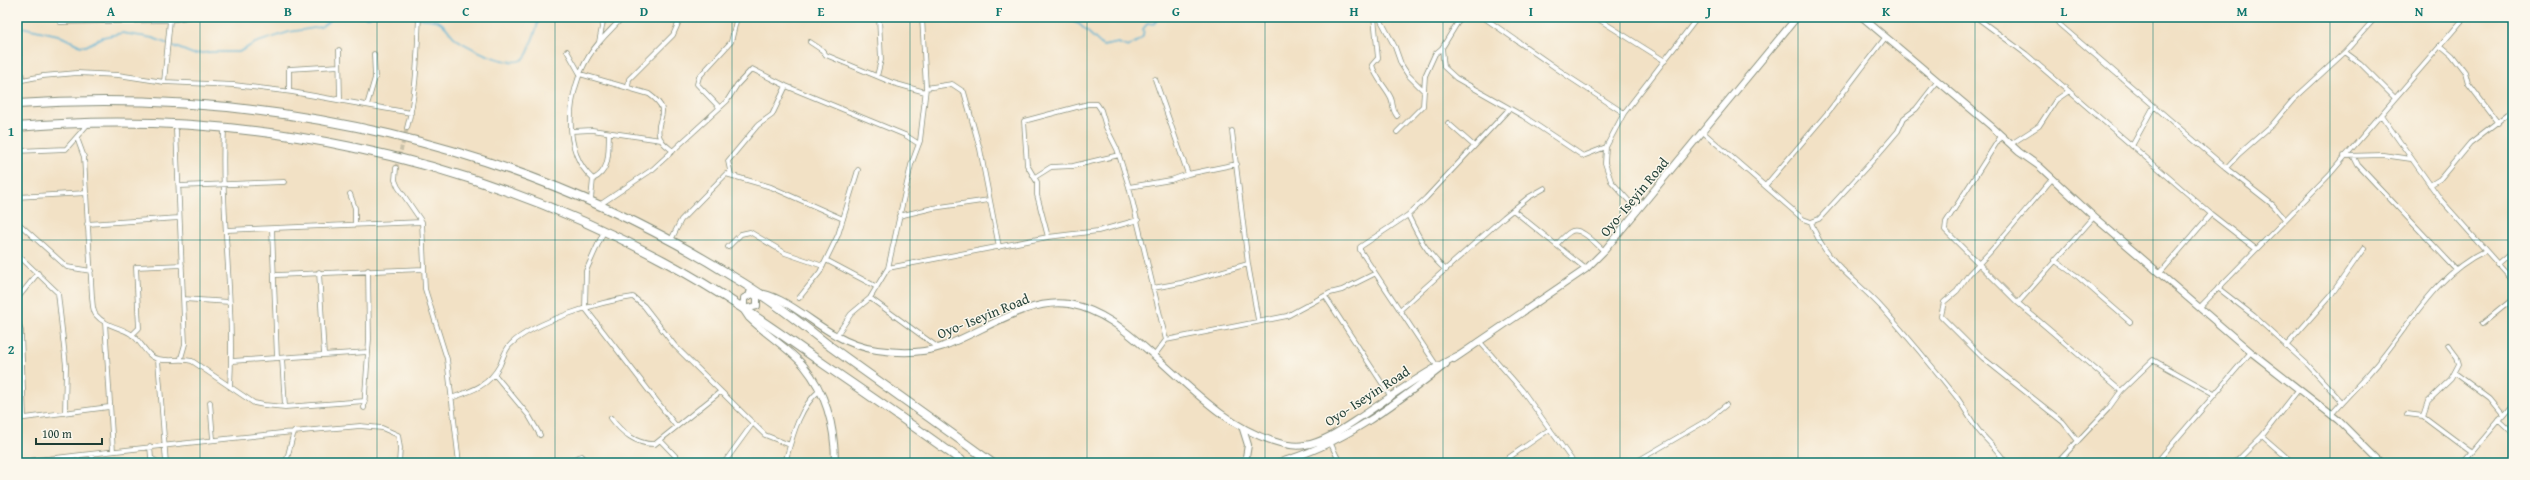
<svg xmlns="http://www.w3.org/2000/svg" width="2530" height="480" font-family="'Gentium Book Plus',serif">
<rect width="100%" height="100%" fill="#fbf7ec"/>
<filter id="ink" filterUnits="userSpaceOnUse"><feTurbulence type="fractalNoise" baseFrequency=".025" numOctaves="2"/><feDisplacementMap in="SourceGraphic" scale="8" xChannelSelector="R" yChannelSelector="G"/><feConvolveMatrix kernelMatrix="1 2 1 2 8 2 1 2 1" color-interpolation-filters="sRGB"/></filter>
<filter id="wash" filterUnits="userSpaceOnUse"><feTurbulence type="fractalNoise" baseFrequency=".012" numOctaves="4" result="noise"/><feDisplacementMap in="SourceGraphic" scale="16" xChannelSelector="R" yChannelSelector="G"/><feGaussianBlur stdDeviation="0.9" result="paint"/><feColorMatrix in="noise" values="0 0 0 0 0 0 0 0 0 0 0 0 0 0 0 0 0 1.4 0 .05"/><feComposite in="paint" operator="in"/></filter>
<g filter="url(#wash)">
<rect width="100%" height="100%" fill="#f2e1c5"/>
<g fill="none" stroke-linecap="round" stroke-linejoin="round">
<path stroke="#56b0d3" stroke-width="1.5" d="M 365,17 L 370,17
M 414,17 C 422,19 432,19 438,21 C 446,25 448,31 453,36 C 463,46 510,69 523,59 C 527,56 530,48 531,43 C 534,35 539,26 538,17
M 1062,17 L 1079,24 L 1103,46 L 1118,43 L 1128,47 C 1136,40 1146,41 1143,29 L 1148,23 L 1154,24 L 1159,17
M 17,26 L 58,35 L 81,46 L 86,46 L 103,37 L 122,33 L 153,38 L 193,54 L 212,52 L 239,52 L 255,43 L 289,32 L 321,27 L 335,17"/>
</g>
</g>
<g filter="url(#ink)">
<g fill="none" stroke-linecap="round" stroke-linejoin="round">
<path stroke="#c8c0a8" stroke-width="4" stroke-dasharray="4 2" stroke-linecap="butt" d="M 396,168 L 407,128"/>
<defs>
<path id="street" d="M 59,17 L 60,22 L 170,20 L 188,17
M 1374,17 L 1378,58 L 1372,65 C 1376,79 1386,87 1391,98 C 1394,105 1391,108 1397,116
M 1379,17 L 1395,47 L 1401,64 L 1408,75 L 1424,91
M 1483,17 L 1566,75 L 1624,113
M 1595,17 L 1665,61
M 1976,17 L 2026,54 L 2211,214 L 2256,249
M 2508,17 L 2513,21
M 2059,24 L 2226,168 L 2273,205 L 2284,218
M 17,36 L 22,78
M 599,42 L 604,17
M 810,42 L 822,50 L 826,55 L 893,83 L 925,92
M 2440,45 L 2452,55 L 2465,72 L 2468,83 L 2498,123
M 1442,48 L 1444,67 L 1456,78 L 1523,116 L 1583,156 L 1606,147
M 567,51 L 580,74 L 649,94 C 674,112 655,117 659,135 C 660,142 668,147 673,151
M 2345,52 L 2360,63 L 2395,98
M 877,76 L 881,60 L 879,17
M 1155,79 L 1188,174
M 17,81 L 43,76 L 77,73 L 118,75 L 164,82 L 234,85 L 292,92 L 411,113
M 164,82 L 170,20
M 628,87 L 629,79 L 673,35 L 681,17
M 926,88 L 952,84 L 964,92 L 980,149 L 999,247
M 289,91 L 289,69 L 339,66
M 337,99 L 340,99 L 339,50
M 367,105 L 375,78 L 374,54
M 719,107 L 697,84 L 699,77 L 731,42 L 737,17
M 2381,115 L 2441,200 L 2513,281
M 1448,123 L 1473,145
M 407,128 C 417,92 417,54 419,17
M 224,129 C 220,215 235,301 230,387
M 176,130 L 185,344 L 181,358
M 572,131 L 592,130 L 661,140
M 1232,131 L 1248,264 L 1258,320
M 1397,132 L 1423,106 L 1425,76 L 1435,54 L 1442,48 L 1461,17
M 1704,133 L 1803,219 L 1811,222 L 1819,219 L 1874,159 L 1898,131 L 1904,118 L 1916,109 L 1937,82
M 2001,136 L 1946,222 L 1945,230 L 2018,303 L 2121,391
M 77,138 L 84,157 L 92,297 C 93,304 92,310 96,315 C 105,326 120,327 131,334 C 141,340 146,357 158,359 C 169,362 180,358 192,361 L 254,403 L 264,405 L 285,407 L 365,401
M 2011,144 L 2039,126 L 2056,100 L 2069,91
M 2132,146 L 2154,106
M 17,151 L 66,149 L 88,124
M 2344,156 L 2383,155 L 2411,159
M 2354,157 L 2358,165 L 2456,269
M 396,168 L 395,180 L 398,187 L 422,222 L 425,289 L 447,359 L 459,463
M 2226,168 L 2239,154 L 2272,125 L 2293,100 L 2345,52 L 2376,17
M 731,175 L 728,161 L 758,125 L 772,115 L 786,86
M 1035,177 L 1051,167 L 1073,166 L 1119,155
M 2053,178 L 1990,252 L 1969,274 L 1957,291 L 1944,302 L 1941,316 L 1983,358 L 2063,422 L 2078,441
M 593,179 C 611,171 608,151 609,134
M 1766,185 L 1829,111 L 1885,38
M 2430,185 L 2440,179 L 2470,143 L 2513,110
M 179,186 L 284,182
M 1129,187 L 1171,180 L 1188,174 L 1237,164
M 350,194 L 355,208 L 355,224
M 17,197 L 86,193
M 591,199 L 593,179 C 561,150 567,91 589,56 C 598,41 611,30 623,17
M 601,204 L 653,169 L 727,101 L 737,85 L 752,69 L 786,86 L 905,135 L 919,144
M 1513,210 L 1586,269
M 1638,211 L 1611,181 L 1605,163 L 1606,147 L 1624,113 L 1698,17
M 1408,215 C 1418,236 1428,255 1446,270
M 899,216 L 933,208 L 989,200
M 17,222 L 67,267 L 91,271
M 1811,222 C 1826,264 1855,278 1883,309 C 1908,337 1932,366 1955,395 C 1964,406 1970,420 1979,431 C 1988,442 1998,450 2006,463
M 87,224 L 179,218
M 272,229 L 277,358
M 227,230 L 422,222
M 604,231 L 586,271 L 585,308 L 676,426
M 1048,237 L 1037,195 L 1037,182 L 1027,165 L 1024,121 L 1088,104 L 1097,104 L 1101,110 L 1106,127 L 1117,149 L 1129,187 L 1166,340 L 1154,356
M 671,240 L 681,220 L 726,174 L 771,187 L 843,219
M 1556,245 C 1560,241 1565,235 1570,232 C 1580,225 1597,245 1604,251
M 728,247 L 741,234 L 750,232 L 785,253 L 823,266
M 17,254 L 58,293 L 66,366 L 65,413
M 826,260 L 875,286
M 2054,260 L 2077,276 L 2130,322
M 2497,265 L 2513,251
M 888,268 L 1048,237 L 1098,231 L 1138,220
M 319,272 L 324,355
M 2161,272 L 2211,214
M 276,275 L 424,269
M 1153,288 L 1181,283 L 1248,264
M 2218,288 L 2254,316 L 2308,365 L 2342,402
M 799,298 L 820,272 L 838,235 L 858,170
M 870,298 L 936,346
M 17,299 L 38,273
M 183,299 L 230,302
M 1327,299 L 1391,397
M 2018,303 L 2094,217
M 2200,307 L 2330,174 L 2465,17
M 1400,310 L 1504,217 L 1529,197 L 1545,188
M 17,318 L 21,331 L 24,418
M 105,322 L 113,451
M 2482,324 L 2513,299
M 132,335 L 139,328 L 136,267 L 182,265
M 836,336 L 851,314 L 870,298 L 888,268 L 911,165 L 920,141 L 926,88 L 922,17
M 1166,340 L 1287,316 L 1330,293 L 1342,290 L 1374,274
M 1479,341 L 1522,390 L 1574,463
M 2286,346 L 2331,295 L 2364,248
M 282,358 L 285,407
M 158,360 L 166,463
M 232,361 L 368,352
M 1437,366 L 1360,250 L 1360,247 L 1408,215 L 1426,198 L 1509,109
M 2455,373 L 2490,399 L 2503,415
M 495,375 L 529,416 L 540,435
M 451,398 C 472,391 489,386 500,365 C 503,358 505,349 511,344 C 533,322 602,301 633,297 L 644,306 L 675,346 L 765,435 L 790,445
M 210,402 L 213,439
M 364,408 L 369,339 L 368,270
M 2407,414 L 2423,416 L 2471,452
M 2331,415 C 2348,395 2366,378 2382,358 C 2413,319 2438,273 2485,251
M 2423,416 L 2428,401 L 2451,379 L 2459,364 L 2457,357 L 2448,345
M 611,418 C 621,432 637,445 655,444 L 720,392
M 17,419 L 109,407
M 2499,420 L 2513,433
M 2262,436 L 2293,463
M 660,440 L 682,463
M 1331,444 L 1340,463
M 150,446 L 151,458 L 159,463
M 92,455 L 93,463
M 17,462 C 131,450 245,435 360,426 L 382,428 L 398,435 L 400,448 L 399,463
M 286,463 L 294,431
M 561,463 L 582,456 L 588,463
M 724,463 L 753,423
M 785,463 C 792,438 799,407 820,390
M 1501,463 L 1550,429
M 1634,463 L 1709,419 L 1726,405
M 2057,463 L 2108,409 L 2121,391 L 2153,360 L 2214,394
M 2156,463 L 2251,352
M 2235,463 L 2262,436 L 2299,389
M 2463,463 L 2513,404"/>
<path id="secondary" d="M 1862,17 L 1991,126 L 2019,152 L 2039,166 L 2094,217 L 2251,352 L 2338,420 L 2381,463"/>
<path id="primary" d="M 750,293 C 777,289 812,323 835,335 C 847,342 863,348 877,350 C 898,353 920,354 941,347 C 980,334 1027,297 1069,304 C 1102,310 1126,331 1150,352 C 1188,385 1225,426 1273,441 C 1282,444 1295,447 1305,445 C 1325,442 1345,427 1362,416 C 1393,395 1423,373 1457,356
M 743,303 L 743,309 L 749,318 C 765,334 790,349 804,366 C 827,394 835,427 835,463
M 744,305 L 744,298 L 753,294 L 757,297 L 757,306 L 744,309
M 1454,359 L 1586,269 L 1604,251 L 1797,17
M 1243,429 L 1248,445 L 1245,463
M 1277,463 C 1342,445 1394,405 1446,364"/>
<path id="highway" d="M 17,104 C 267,87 522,144 735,278 C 769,298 800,323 831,347 C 885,386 939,424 992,463
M 17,127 C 239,107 467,155 664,261 C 720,291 773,328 825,365 C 872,397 919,430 965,463"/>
</defs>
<use href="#street" stroke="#888f7c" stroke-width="5.5"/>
<use href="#secondary" stroke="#888f7c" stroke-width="8"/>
<use href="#primary" stroke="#888f7c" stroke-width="8"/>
<use href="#highway" stroke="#888f7c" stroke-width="10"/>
<use href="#street" stroke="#fff" stroke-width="4"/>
<use href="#secondary" stroke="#fff" stroke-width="6"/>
<use href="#primary" stroke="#fff" stroke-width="6"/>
<use href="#highway" stroke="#fff" stroke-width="8"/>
</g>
</g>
<path fill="none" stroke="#0f766e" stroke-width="1" stroke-opacity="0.55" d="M 200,17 L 200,463M 377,17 L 377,463M 555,17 L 555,463M 732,17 L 732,463M 910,17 L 910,463M 1087,17 L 1087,463M 1265,17 L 1265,463M 1443,17 L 1443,463M 1620,17 L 1620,463M 1798,17 L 1798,463M 1975,17 L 1975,463M 2153,17 L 2153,463M 2330,17 L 2330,463M 17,240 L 2513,240"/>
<g text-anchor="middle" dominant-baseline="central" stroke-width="3" stroke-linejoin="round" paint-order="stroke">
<g font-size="14" fill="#1f3d34" stroke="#fbf7ec">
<text transform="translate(1634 197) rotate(-50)">Oyo- Iseyin Road</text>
<text transform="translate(983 316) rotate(-22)">Oyo- Iseyin Road</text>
<text transform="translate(1367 396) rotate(-33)">Oyo- Iseyin Road</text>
</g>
</g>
<rect width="2530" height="480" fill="none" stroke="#fbf7ec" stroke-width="44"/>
<path d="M36 438v6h66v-6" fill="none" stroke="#1f3d34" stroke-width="2"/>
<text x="42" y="438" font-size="12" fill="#1f3d34" stroke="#fbf7ec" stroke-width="3" paint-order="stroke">100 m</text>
<rect x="22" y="22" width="2486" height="436" fill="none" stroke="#0f766e" stroke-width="1.5"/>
<g font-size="13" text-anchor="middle" font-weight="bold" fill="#0f766e">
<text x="111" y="16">A</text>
<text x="288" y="16">B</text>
<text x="466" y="16">C</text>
<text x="644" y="16">D</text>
<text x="821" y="16">E</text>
<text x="999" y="16">F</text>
<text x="1176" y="16">G</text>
<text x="1354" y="16">H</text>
<text x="1531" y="16">I</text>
<text x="1709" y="16">J</text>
<text x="1886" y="16">K</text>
<text x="2064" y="16">L</text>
<text x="2242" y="16">M</text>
<text x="2419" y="16">N</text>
<text x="11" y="136">1</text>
<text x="11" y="354">2</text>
</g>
</svg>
